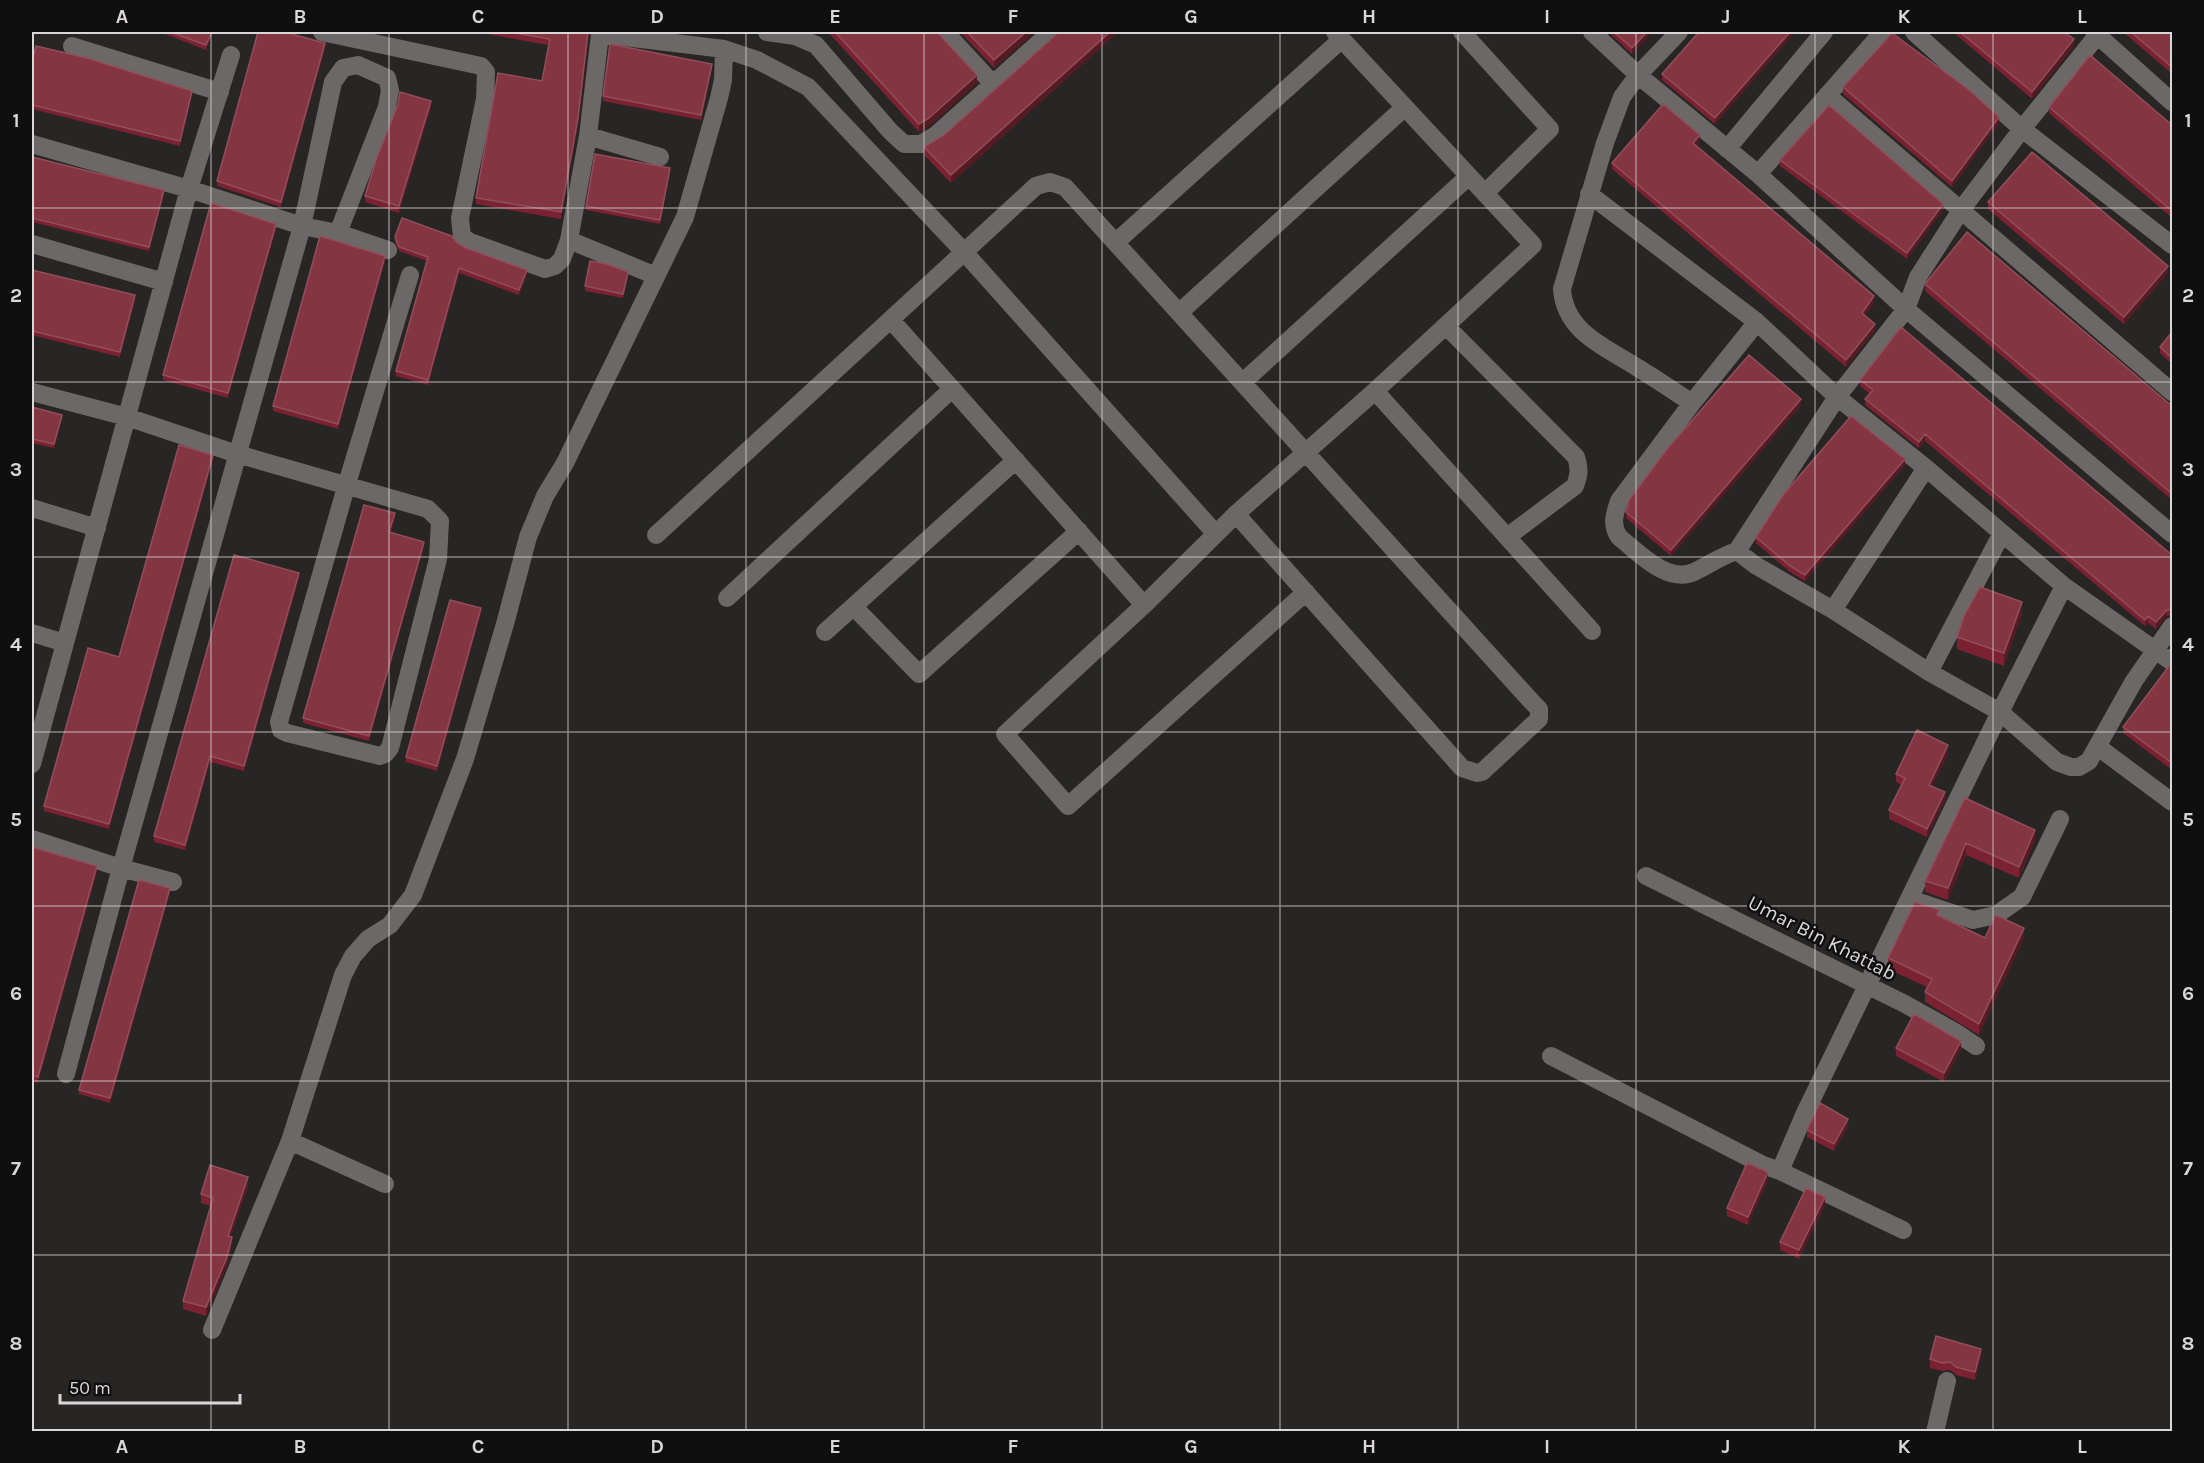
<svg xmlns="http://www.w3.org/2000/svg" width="2204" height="1463" font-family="Karla,sans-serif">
<rect width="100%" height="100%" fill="#282525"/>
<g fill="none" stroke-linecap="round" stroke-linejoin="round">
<path stroke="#6c6868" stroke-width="18" d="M 322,32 L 481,66 L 486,72 L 485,99 L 460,218 L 462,237 L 470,242 L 545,269 L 555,266 L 562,259 L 569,240 L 588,136 L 600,34
M 599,32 L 600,34 L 724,49 L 757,60 L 808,87 L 965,253 L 1216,534
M 767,32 L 795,36 L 816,45 L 890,131 L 904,144 L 921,144 L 936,135 L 1051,32
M 945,32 L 993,84
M 1462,32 L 1550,129 L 1485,193
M 1592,32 L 1638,75 L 1758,174 L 1906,309 L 2172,534
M 1679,32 L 1638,75 L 1622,97 L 1605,143 L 1562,289 C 1565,333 1606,347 1638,368 C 1656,379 1674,391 1692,403
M 1914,32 L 2022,129 L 2172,245
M 2094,32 L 2172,102
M 72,46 L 220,92
M 1827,95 L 2172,392
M 588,136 L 660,157
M 32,144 L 189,189 L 302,226 L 338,233 L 387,107 L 390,90 L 387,78 L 358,65 L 343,68 L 333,82 L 302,226 L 121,868 L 66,1074
M 1727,149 L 1824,32
M 1758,174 L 1883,32
M 1589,194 L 1757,322 L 1837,397 L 1926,468 L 2064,586 L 2172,662
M 338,233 L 388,250
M 569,240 L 656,276
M 1116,242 L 1342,39
M 32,244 L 164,282
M 1180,312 L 1405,107
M 891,320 L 1144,605
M 1757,322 L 1692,403 L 1619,501 C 1614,515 1611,525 1619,537 C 1638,552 1667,584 1694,572 C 1709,565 1721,556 1737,551 L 1755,565 L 1833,610 L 1929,672 L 2000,712 L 2057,762 L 2071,767 L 2079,767 L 2089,761 L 2134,681 L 2172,626
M 1446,326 L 1576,457 C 1580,468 1579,475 1575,486 L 1507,537
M 1243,382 L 1469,176
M 1375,391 L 1592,631
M 32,392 L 127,417 L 237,454 L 428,509 L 440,521 L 438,559 L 390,748 L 385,754 L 380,756 L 287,733 L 281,730 L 279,722 L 346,487 L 410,275
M 32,508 L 97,528
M 656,535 L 1036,186 L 1050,182 L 1065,187 L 1533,703 L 1539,709 L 1539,719 L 1482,772 L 1477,773 L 1462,768 L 1236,514
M 1737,551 L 1837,397 L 1906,309 L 1918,277 L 1961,210 L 2022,129 L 2100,32
M 1306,592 L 1068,806 L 1005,734 L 1144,605 L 1236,514 L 1375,391 L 1533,245 L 1335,32
M 727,598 L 952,389
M 854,607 L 919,674 L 1079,531
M 1833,610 L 1926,468
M 825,632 L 1016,460
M 32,633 L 65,643
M 1929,672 L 2002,533
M 2098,747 L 2172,802
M 32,764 L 189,189 L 231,55
M 32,839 L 121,868 L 173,882
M 1646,876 L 1905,1004 L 1955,1032 L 1976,1046
M 1910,899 L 1973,920 L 1996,915 L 2022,897 L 2060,819
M 1551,1056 L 1763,1165 L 1780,1171 L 1805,1113 L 2000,712 L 2064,586
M 290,1141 L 385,1184
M 1780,1171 L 1903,1230
M 212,1330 L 290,1141 L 343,975 L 353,956 L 368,939 L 390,925 L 413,895 L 465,759 L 505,624 L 528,537 L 545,496 L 565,463 L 685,217 L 719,98 L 723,80 L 724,49
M 1935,1432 L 1947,1381"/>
</g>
<path fill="#7a2231" d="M 160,32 L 213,32 L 206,50 Z
M 476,32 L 589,32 L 578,124 L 561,219 L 476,204 L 476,198 L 542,81 L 548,45 Z
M 828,32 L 937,32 L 977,83 L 929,126 L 919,132 Z
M 960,32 L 1035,32 L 994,68 Z
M 1059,32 L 1118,32 L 951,183 L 924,155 L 924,147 L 944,135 Z
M 1608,32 L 1652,32 L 1632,54 Z
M 1795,32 L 1715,124 L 1662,80 L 1662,74 Z
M 1953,32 L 2064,32 L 2074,46 L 2032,99 Z
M 2123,32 L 2172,32 L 2172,74 Z
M 325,48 L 281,207 L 217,186 L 217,181 Z
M 32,63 L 192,95 L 180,146 L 32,109 Z
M 712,68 L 701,120 L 603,101 L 603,96 Z
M 1843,87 L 1999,123 L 1952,187 L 1843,94 Z
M 2049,107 L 2172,125 L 2172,218 L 2049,113 Z
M 431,108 L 399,213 L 365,202 L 365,196 Z
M 1700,141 L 1696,146 L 1874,303 L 1865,315 L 1875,330 L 1846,367 L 1612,169 L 1612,163 Z
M 32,157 L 164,194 L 149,251 L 32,222 Z
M 1780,160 L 1943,210 L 1907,259 L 1780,166 Z
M 670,173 L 660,224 L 586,210 L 586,206 Z
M 1988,202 L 2168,273 L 2124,324 L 1988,209 Z
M 276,229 L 228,398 L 163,380 L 163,375 Z
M 395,237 L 456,242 L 466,248 L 527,274 L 519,295 L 459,273 L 428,385 L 396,376 L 396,371 L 427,261 L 399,251 L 395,242 Z
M 385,261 L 338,429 L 273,411 L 273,406 Z
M 32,270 L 135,300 L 120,357 L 32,335 Z
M 628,276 L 623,298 L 585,291 L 585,286 Z
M 1925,284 L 2172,406 L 2172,500 L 1925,291 Z
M 2172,332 L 2172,364 L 2160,353 L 2160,347 Z
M 1860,380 L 2172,555 L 2172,615 L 2167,616 L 2156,629 L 2148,623 L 2145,626 L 1925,441 L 1919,448 L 1865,405 L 1865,399 L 1870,394 L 1860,386 Z
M 1801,405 L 1671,556 L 1626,518 L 1626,512 Z
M 32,407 L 62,419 L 54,448 L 32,443 Z
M 213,460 L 109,829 L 44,811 L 44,806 L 119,657 Z
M 1905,465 L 1805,581 L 1790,572 L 1756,543 L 1756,537 Z
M 395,519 L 391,533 L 424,547 L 369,741 L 303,723 L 303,718 Z
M 299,579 L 244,771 L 210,762 L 185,850 L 154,842 L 154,836 Z
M 481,613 L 437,771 L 406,762 L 406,757 Z
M 2022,614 L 2004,666 L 1957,649 L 1957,637 Z
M 2172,666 L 2172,770 L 2123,733 L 2123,727 Z
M 1948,754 L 1932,786 L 1945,800 L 1927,837 L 1889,819 L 1889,810 L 1902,785 L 1896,782 L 1896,774 Z
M 1965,798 L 2035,841 L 2019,878 L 1966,855 L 1948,900 L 1925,892 L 1925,881 Z
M 32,848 L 97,872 L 38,1083 L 32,1081 Z
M 170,893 L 110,1103 L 79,1094 L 79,1090 Z
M 1939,916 L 1985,938 L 2024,938 L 1979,1035 L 1925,1002 L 1925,992 L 1927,987 L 1888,969 L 1888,958 Z
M 1896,1048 L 1961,1049 L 1944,1082 L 1896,1056 Z
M 1848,1126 L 1834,1151 L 1807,1137 L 1807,1130 Z
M 1768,1180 L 1748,1225 L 1727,1216 L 1727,1208 Z
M 248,1186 L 231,1236 L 232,1245 L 227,1265 L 206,1316 L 183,1309 L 183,1301 L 211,1206 L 201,1203 L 201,1194 Z
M 1825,1205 L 1799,1259 L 1780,1250 L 1780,1242 Z
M 1981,1357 L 1975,1380 L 1956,1375 L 1950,1370 L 1942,1371 L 1930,1368 L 1930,1359 Z"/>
<path fill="#551b24" d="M 212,32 L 213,32 L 206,50 L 206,45 Z
M 589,32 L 578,124 L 561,219 L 561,212 Z
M 1026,32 L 1035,32 L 994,68 L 994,60 Z
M 1110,32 L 1118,32 L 951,183 L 951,175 Z
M 1647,32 L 1652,32 L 1632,54 L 1632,48 Z
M 1790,32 L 1795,32 L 1715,124 L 1715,118 Z
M 2074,39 L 2074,46 L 2032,99 L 2032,92 Z
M 325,43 L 325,48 L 281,207 L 281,202 Z
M 712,64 L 712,68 L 701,120 L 701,115 Z
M 977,75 L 977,83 L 929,126 L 919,132 L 919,124 Z
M 192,91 L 192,95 L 180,146 L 180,141 Z
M 431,101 L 431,108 L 399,213 L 399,206 Z
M 1999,117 L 1999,123 L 1952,187 L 1952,181 Z
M 1700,135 L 1700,141 L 1693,150 L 1693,143 Z
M 670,168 L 670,173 L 660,224 L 660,220 Z
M 164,190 L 164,194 L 149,251 L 149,247 Z
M 1943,204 L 1943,210 L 1907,259 L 1907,253 Z
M 276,224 L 276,229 L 228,398 L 228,393 Z
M 385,256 L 385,261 L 338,429 L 338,424 Z
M 2168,266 L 2168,273 L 2124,324 L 2124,317 Z
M 459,268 L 459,273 L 428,385 L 428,380 Z
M 527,270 L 527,274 L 519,295 L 519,290 Z
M 135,295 L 135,300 L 120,357 L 120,352 Z
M 1874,296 L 1874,303 L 1862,320 L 1862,313 Z
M 1875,324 L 1875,330 L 1846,367 L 1846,360 Z
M 1801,399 L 1801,405 L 1671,556 L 1671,550 Z
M 62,415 L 62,419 L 54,448 L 54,444 Z
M 1925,434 L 1925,441 L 1919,448 L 1919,442 Z
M 213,455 L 213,460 L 109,829 L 109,824 Z
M 1905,459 L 1905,465 L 1805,581 L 1805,575 Z
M 395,513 L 395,519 L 389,538 L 389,532 Z
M 424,542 L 424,547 L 369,741 L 369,736 Z
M 299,573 L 299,579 L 244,771 L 244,766 Z
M 2022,602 L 2022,614 L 2004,666 L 2004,653 Z
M 481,608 L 481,613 L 437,771 L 437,766 Z
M 2167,610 L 2167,616 L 2156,629 L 2156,622 Z
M 2148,616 L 2148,623 L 2145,626 L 2145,620 Z
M 1948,745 L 1948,754 L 1929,793 L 1929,785 Z
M 210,756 L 210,762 L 185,850 L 185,845 Z
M 1945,792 L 1945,800 L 1927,837 L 1927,829 Z
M 2035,830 L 2035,841 L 2019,878 L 2019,867 Z
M 1966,843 L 1966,855 L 1948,900 L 1948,888 Z
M 97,866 L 97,872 L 38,1083 L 38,1077 Z
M 170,888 L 170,893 L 110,1103 L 110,1098 Z
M 2024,928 L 2024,938 L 1979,1035 L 1979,1024 Z
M 1961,1041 L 1961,1049 L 1944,1082 L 1944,1073 Z
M 1848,1119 L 1848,1126 L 1834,1151 L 1834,1144 Z
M 1768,1172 L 1768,1180 L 1748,1225 L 1748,1217 Z
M 248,1177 L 248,1186 L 228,1244 L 228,1236 Z
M 1825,1197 L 1825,1205 L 1799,1259 L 1799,1250 Z
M 232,1237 L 232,1245 L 227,1265 L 206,1316 L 206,1307 Z
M 1981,1349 L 1981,1357 L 1975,1380 L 1975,1372 Z"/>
<path fill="#843542" stroke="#924e5a" stroke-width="1.5" d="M 170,32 L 212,32 L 206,45 Z
M 258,32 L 284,32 L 325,43 L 281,202 L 217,181 Z
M 509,32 L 588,32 L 578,118 L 561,212 L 476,198 L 498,73 L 542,81 L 550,39 Z
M 835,32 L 937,32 L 977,75 L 929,118 L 919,124 Z
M 967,32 L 1026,32 L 994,60 Z
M 1059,32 L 1110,32 L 951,175 L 924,147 L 944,135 Z
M 1614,32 L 1647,32 L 1632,48 Z
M 1699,32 L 1790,32 L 1715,118 L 1662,74 Z
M 1960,32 L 2064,32 L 2074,39 L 2032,92 Z
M 2131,32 L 2172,32 L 2172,67 Z
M 1892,33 L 1968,89 L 1999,117 L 1952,181 L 1843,87 Z
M 610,44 L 712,64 L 701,115 L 603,96 Z
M 36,46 L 87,58 L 192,91 L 180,141 L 32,105 L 32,63 Z
M 2090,55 L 2172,125 L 2172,211 L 2049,107 Z
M 400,92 L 431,101 L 399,206 L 365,196 L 376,160 L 398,104 Z
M 1663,104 L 1700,135 L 1693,143 L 1874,296 L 1862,313 L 1875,324 L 1846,360 L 1612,163 Z
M 1829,105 L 1943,204 L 1907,253 L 1780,160 Z
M 2032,152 L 2168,266 L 2124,317 L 1988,202 Z
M 595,154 L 670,168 L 660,220 L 586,206 Z
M 32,157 L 164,190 L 149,247 L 32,218 Z
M 211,203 L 276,224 L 228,393 L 163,375 Z
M 402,218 L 452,236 L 456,242 L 466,248 L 527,270 L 519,290 L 459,268 L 428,380 L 396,371 L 428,257 L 399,247 L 395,237 Z
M 1967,232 L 2172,406 L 2172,494 L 1925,284 Z
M 320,236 L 385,256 L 338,424 L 273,406 Z
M 590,261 L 607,264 L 628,272 L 623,294 L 585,286 Z
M 32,270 L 135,295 L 120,352 L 32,331 Z
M 1901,327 L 2172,555 L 2172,609 L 2167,610 L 2156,622 L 2148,616 L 2145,620 L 1925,434 L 1919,442 L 1865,399 L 1873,390 L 1860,380 Z
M 2172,332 L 2172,358 L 2160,347 Z
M 1749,355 L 1801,399 L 1671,550 L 1626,512 L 1629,500 L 1667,449 Z
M 32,407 L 62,415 L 54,444 L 32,439 Z
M 1851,416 L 1905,459 L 1805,575 L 1790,566 L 1756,537 L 1783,495 Z
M 179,445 L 213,455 L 109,824 L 44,806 L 88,648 L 119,657 Z
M 364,505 L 395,513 L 389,532 L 424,542 L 369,736 L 303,718 Z
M 234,555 L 299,573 L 244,766 L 210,756 L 185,845 L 154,836 Z
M 1980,587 L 2022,602 L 2004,653 L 1957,637 L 1964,616 Z
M 450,600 L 481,608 L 437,766 L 406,757 Z
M 2169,666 L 2172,666 L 2172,763 L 2123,727 Z
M 1917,730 L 1948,745 L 1929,785 L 1945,792 L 1927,829 L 1889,810 L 1905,778 L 1896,774 Z
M 1965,798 L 2035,830 L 2019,867 L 1966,843 L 1948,888 L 1925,881 Z
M 32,847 L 97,866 L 38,1077 L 32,1075 Z
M 139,880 L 170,888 L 110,1098 L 79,1090 Z
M 1915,902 L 1939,910 L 1937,915 L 1985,938 L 1995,916 L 1998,916 L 2024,928 L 1979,1024 L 1925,992 L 1932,979 L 1888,958 Z
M 1914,1014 L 1961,1041 L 1944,1073 L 1896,1048 Z
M 1820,1103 L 1848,1119 L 1834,1144 L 1807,1130 Z
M 1747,1163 L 1768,1172 L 1748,1217 L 1727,1208 Z
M 210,1165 L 248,1177 L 228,1236 L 232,1237 L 227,1257 L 206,1307 L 183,1301 L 213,1198 L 201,1194 Z
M 1806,1188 L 1825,1197 L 1799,1250 L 1780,1242 Z
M 1936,1336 L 1981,1349 L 1975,1372 L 1956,1367 L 1950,1362 L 1942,1363 L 1930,1359 Z"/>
<path fill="none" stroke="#d9d7d7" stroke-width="1.5" stroke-opacity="0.55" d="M 211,32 L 211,1432M 389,32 L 389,1432M 568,32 L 568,1432M 746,32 L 746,1432M 924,32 L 924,1432M 1102,32 L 1102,1432M 1280,32 L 1280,1432M 1458,32 L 1458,1432M 1636,32 L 1636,1432M 1815,32 L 1815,1432M 1993,32 L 1993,1432M 32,208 L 2172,208M 32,382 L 2172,382M 32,557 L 2172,557M 32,732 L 2172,732M 32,906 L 2172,906M 32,1081 L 2172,1081M 32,1255 L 2172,1255"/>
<g text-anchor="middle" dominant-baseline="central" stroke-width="5" stroke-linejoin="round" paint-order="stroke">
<g font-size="20" fill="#d9d7d7" stroke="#100f0f">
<text transform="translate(1822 938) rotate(27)">Umar Bin Khattab</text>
</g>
</g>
<rect width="2204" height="1463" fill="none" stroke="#100f0f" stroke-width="66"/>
<path d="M60 1394v9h180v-9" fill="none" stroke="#d9d7d7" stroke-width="3"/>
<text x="69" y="1394" font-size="18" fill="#d9d7d7" stroke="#100f0f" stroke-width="4.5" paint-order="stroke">50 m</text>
<rect x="33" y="33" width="2138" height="1397" fill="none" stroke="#d9d7d7" stroke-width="2"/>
<g font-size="20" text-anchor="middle" font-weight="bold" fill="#d9d7d7">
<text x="122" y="23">A</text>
<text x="300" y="23">B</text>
<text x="478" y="23">C</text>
<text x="657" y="23">D</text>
<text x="835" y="23">E</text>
<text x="1013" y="23">F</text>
<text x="1191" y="23">G</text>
<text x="1369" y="23">H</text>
<text x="1547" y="23">I</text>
<text x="1726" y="23">J</text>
<text x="1904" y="23">K</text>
<text x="2082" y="23">L</text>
<text x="16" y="127">1</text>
<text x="2188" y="127">1</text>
<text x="16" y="302">2</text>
<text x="2188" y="302">2</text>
<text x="16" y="476">3</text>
<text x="2188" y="476">3</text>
<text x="16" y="651">4</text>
<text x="2188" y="651">4</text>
<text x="16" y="826">5</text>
<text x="2188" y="826">5</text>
<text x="16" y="1000">6</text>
<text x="2188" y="1000">6</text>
<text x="16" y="1175">7</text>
<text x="2188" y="1175">7</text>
<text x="16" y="1350">8</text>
<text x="2188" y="1350">8</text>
<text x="122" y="1453">A</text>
<text x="300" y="1453">B</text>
<text x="478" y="1453">C</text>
<text x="657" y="1453">D</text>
<text x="835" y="1453">E</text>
<text x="1013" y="1453">F</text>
<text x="1191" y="1453">G</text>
<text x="1369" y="1453">H</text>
<text x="1547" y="1453">I</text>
<text x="1726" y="1453">J</text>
<text x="1904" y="1453">K</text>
<text x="2082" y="1453">L</text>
</g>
</svg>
